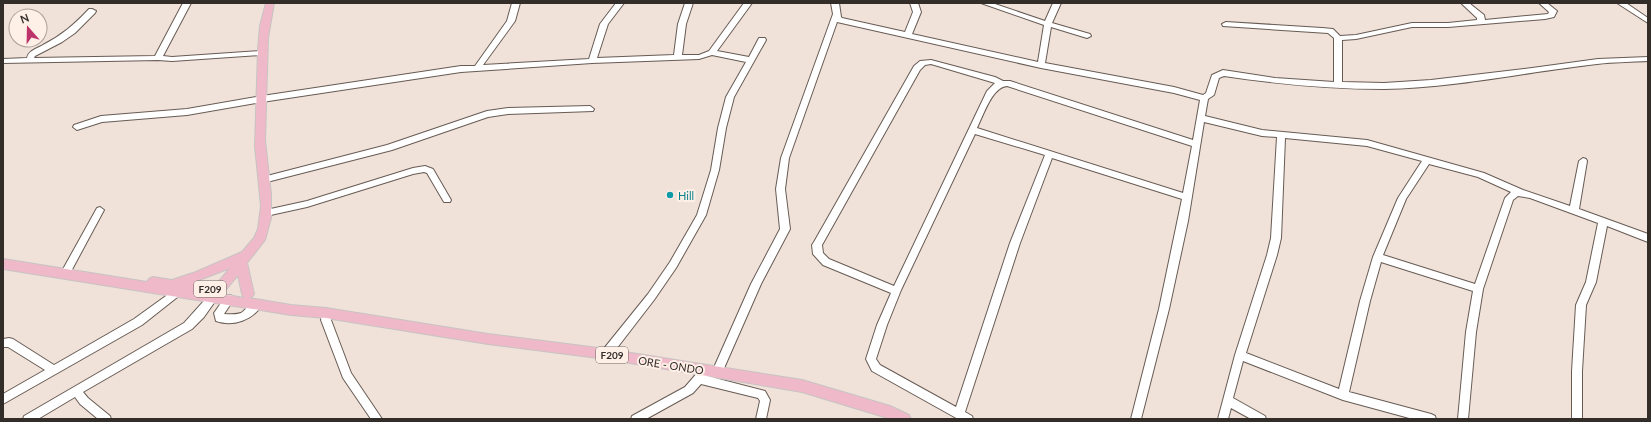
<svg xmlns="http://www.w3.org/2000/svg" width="1651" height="422" font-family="Lato,sans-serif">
<rect width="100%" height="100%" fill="#f0e2d9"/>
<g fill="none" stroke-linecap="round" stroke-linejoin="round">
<defs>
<path id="minor" d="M 183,3 L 191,3 L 163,56 L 172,57 L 261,51 L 265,53 L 261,55 L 172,61 L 158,60 L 3,63 L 3,59 L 27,58 C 28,51 36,49 43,45 C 62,35 74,25 89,9 L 92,9 L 96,11 L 95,13 L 75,33 L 62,42 L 35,56 L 34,58 L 155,56 Z
M 512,3 L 520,3 L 515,21 L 483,65 L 589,59 L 600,24 L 616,3 L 624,3 L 608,24 L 597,58 L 674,55 L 678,24 L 685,3 L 693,3 L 686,24 L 682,55 L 699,55 L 709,51 L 744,3 L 752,3 L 717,51 L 749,57 L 759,38 L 765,38 L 766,40 L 734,97 L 726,128 L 719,170 L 706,215 L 676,268 L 654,300 L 610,357 L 606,358 L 602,357 L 601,354 L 602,351 L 648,294 L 670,262 L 697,215 L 711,170 L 718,128 L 726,97 L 746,62 L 712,55 L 699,59 L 592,63 L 461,72 L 262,102 L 187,115 L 102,122 L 77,130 L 73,127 L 74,125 L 101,116 L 187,109 L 262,96 L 461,66 L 475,66 L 507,21 Z
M 831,3 L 839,3 L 841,17 L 842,18 L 905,32 L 913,12 L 910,3 L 918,3 L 921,12 L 912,34 L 1038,62 L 1044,25 L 981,3 L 992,3 L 1045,21 L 1053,3 L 1061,3 L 1052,23 L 1090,34 L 1091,36 L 1087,38 L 1051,27 L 1045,63 L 1174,87 L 1203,95 L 1206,93 L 1212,75 L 1223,70 L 1275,78 L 1334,82 L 1334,38 L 1328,33 L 1223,26 L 1222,24 L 1226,22 L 1322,28 L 1333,29 L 1340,36 L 1356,35 L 1412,23 L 1448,23 L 1477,20 L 1477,18 L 1461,3 L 1469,3 L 1484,15 L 1485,20 L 1548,14 L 1549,12 L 1539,3 L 1547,3 L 1557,11 L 1554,17 L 1545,19 L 1448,27 L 1412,27 L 1356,39 L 1342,40 L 1342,82 L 1384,83 L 1431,80 L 1532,68 L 1598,59 L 1648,57 L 1648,61 C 1631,62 1613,62 1597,64 C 1526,72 1455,88 1384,89 C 1330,89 1277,84 1224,76 L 1219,78 L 1214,95 L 1208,99 L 1205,116 L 1262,130 L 1367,140 L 1484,173 L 1523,190 L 1570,206 L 1579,161 L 1583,158 L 1586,159 L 1587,161 L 1579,209 L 1648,234 L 1648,242 L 1607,226 L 1596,282 L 1586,305 L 1582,371 L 1582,419 L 1572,419 L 1572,371 L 1576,305 L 1586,282 L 1598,223 L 1530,198 L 1518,196 L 1513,200 L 1483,289 L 1476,332 L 1468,419 L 1458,419 L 1466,332 L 1473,291 L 1381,262 L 1370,301 L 1349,392 L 1431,414 L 1435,416 L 1436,419 L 1413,419 L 1343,400 L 1243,361 L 1233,398 L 1265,416 L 1266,419 L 1251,419 L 1231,408 L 1228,419 L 1218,419 L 1235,355 L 1267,255 L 1271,238 L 1277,137 L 1262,136 L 1204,122 L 1188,221 L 1169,309 L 1141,419 L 1131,419 L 1159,309 L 1182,199 L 1052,158 L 1020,243 L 965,412 L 972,416 L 973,419 L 958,419 L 872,371 L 866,359 L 877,325 L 891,293 L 823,265 L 813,254 L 812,245 L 814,242 L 914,66 L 920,61 L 931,60 L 995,77 L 1003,81 L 1010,81 L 1193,140 L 1200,100 L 1174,93 L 1041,68 L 837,22 L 789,158 L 785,189 L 790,229 L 761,284 L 721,375 L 717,377 L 713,375 L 712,372 L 751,284 L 780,229 L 776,189 L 781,158 L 833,14 ZM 931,64 L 995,83 L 987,91 L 894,286 L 829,259 L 823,253 L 822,245 L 920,70 L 925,65 ZM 1007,86 L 1192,146 L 1183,193 L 977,128 C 983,116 992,87 1007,86 ZM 975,134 L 1045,155 L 1010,243 L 956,407 L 880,365 L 876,359 L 887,325 L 901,290 ZM 1285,138 L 1367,146 L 1422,161 L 1398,198 L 1373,257 L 1360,301 L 1339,389 L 1246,353 L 1277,255 L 1281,238 ZM 1429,164 L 1478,177 L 1511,192 L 1505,198 L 1475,284 L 1383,255 L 1406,199 Z
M 1617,3 L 1626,3 L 1648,18 L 1648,23 Z
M 590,106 L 594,109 L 593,111 L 508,114 L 488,117 L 392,150 L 263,183 L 259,180 L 263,177 L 387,145 L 487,111 L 508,108 Z
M 425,166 L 433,169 L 451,200 L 450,202 L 444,202 L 427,173 L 424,172 L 413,174 L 307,207 L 266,216 L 263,215 L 261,213 L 263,211 L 266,210 L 307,201 L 413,168 Z
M 100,207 L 104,210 L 68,277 L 62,277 L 60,274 L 62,271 L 97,208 Z
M 177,288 L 180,289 L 182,292 L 180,295 L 142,325 L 3,404 L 3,394 L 45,370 L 8,347 L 3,347 L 3,339 L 9,338 L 13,339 L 54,365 L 134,319 Z
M 213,293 L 216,294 L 218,297 L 216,300 L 204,317 L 192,329 L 83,392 L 88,398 L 110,416 L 111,419 L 98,419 L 80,404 L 75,397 L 38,419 L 23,419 L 24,416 L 184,323 C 190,317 208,295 213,293 Z
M 229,295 L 232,296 L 234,299 L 224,314 C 230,314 236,315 241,313 C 248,309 252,298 260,301 L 262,304 C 254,320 233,327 216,321 L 214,313 L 226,296 Z
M 326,309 L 329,310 L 331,320 L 351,373 L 382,419 L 371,419 L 343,378 L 321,320 L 323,310 Z
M 702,370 L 706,372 L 707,376 L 765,391 L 770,400 L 766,419 L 756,419 L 760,401 L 758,398 L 701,384 L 693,393 L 646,419 L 631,419 L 632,416 L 685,387 L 698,372 Z"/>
<path id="major" d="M 266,3 L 274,3 L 268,38 L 265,140 L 271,194 L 271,218 L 265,240 L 247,263 L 254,294 L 252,297 L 249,298 L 291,305 L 326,308 L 488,334 L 606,349 L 802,380 L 890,406 L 909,415 L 911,419 L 891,419 L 802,392 L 606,359 L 488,344 L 326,318 L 291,315 L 3,269 L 3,259 L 147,282 L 149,279 L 153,277 L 172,280 L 196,272 L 242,252 L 254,238 L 258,229 L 261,206 L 255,146 L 258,50 L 260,26 ZM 230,268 L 216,285 L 194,282 ZM 238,275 L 242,294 L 244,298 L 222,294 Z"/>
</defs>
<use href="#minor" stroke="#675b54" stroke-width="2"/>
<use href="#major" stroke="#c6c4c3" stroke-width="2"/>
<use href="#minor" fill="#fff" fill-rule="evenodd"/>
<use href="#major" fill="#f0b9c9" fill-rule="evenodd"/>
</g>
<circle fill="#0f9aa8" stroke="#feefe7" stroke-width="1.5" cx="670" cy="195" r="4"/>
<g text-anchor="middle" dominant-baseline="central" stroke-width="4" stroke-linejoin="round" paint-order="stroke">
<g fill="#feefe7" stroke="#706763" stroke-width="1">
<rect x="194" y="281" width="32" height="16" rx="3"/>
<rect x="596" y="347" width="32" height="16" rx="3"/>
</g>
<g font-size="10" font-weight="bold" fill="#332d2a">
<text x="210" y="289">F209</text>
<text x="612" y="355">F209</text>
</g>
<g font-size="11" fill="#0d838f" stroke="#feefe7" text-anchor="start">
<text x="678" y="195">Hill</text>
</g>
<g font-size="11" fill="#332d2a" stroke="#feefe7">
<text transform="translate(671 365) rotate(9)">ORE - ONDO</text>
</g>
</g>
<rect width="1651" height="422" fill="none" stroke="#332d2a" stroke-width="8"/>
<g transform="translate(28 28) rotate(340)"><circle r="19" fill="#feefe7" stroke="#ada19b"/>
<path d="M0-3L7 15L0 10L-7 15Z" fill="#bd3269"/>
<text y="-6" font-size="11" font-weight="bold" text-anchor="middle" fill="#332d2a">N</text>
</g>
</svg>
